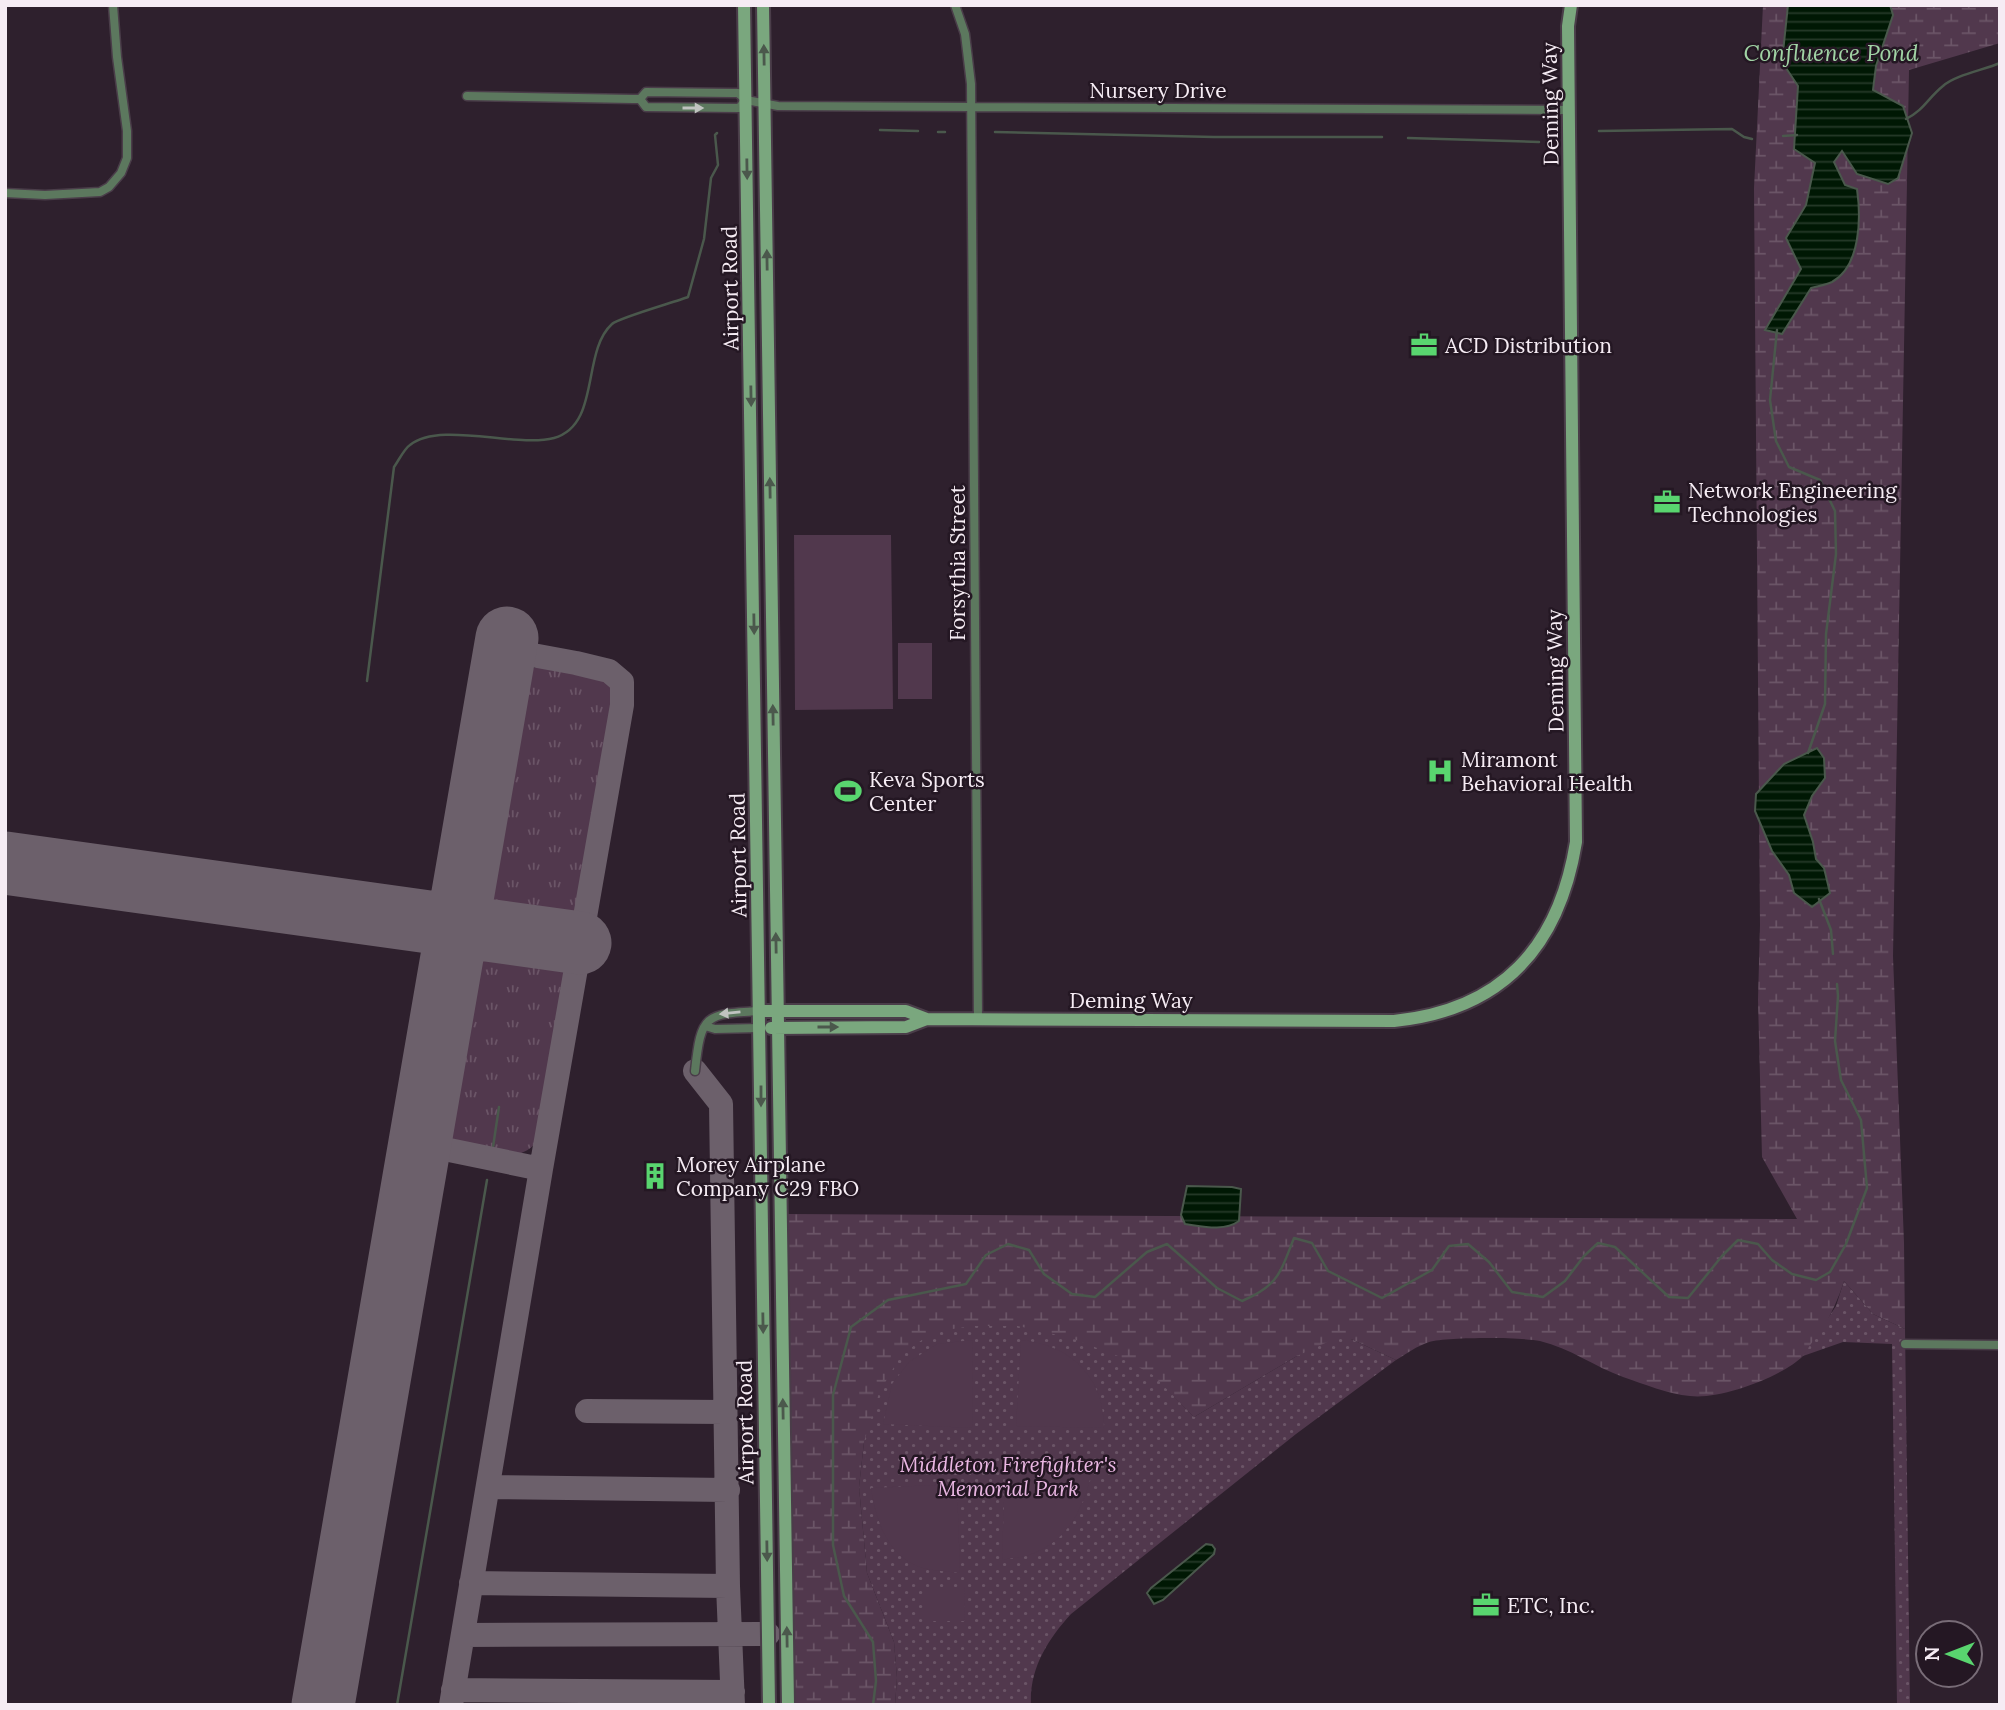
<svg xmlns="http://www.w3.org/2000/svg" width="2005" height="1710" font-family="Lora,serif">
<defs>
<pattern id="grass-tufts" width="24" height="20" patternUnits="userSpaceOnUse" patternTransform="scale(1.75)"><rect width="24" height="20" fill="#51384d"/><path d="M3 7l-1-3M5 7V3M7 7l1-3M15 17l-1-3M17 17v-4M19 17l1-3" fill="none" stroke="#6b5567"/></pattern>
<pattern id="wetland-marsh" width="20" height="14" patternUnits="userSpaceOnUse" patternTransform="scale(1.75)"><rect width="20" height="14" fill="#51384d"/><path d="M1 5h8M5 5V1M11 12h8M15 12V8" fill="none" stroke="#6b5567"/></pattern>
<pattern id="park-dots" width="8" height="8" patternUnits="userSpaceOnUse" patternTransform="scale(1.75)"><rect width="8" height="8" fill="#51384d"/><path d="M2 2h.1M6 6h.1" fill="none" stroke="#6b5567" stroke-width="1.8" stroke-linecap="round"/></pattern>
<pattern id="water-rules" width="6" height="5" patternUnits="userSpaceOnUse" patternTransform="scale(1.75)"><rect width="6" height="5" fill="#001804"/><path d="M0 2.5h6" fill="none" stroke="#263a29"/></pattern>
</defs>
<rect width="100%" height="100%" fill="#2e202d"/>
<path fill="url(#grass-tufts)" d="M 541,666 L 598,675 L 611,685 L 614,703 L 578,914 L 482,901 L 518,689 C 523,675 527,669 541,666 Z
M 475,951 L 568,965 L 541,1132 C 536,1144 532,1149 519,1154 L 452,1141 L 444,1123 Z"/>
<path fill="url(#wetland-marsh)" d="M 1763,5 L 2000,5 L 2000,43 L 1909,70 L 1893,956 L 1904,1243 L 1905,1329 L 1873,1314 L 1844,1281 C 1837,1304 1820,1339 1803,1356 C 1782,1377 1720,1400 1690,1396 C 1668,1394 1644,1384 1623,1377 C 1595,1367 1570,1348 1540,1341 C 1521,1337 1448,1337 1429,1342 C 1417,1346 1406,1354 1396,1360 L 1351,1339 L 1297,1356 L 1194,1417 L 1152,1375 L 1018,1326 L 864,1442 L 859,1487 L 867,1573 L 894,1642 L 897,1678 L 895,1705 L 793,1705 L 787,1214 L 1797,1219 L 1762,1157 L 1758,1000 L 1760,925 L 1754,188 Z"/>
<path fill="url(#park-dots)" d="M 1844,1281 L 1873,1314 L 1905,1329 L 1910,1705 L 1897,1705 L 1892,1344 L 1843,1342 L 1803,1356 L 1836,1306 Z
M 972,1326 L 1018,1326 L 1071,1338 L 1118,1356 L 1153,1375 L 1194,1417 L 1297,1356 L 1334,1339 L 1351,1339 L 1396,1360 L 1296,1434 L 1071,1614 C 1048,1639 1029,1669 1031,1705 L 895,1705 L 897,1678 L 894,1642 L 867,1573 L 859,1487 L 864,1442 L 879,1393 L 901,1355 L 933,1332 Z"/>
<path fill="#51384d" d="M 794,535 L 891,535 L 893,709 L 795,710 Z
M 898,643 L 932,643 L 932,699 L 898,699 Z
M 972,1340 L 973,1428 L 883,1424 L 892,1384 L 909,1362 L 937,1344 Z
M 1021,1340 C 1071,1345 1104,1377 1104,1428 L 1016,1426 Z
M 1092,1471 C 1084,1508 1068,1542 1029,1555 C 1021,1558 1011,1558 1002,1560 L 1005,1472 Z
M 957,1484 L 960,1573 C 944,1571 925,1571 911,1563 C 884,1548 875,1515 871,1488 Z
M 923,1587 L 965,1587 L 964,1621 L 923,1621 Z"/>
<path fill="url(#water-rules)" stroke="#4a584c" stroke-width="2" d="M 1788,5 L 1890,5 L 1893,15 L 1876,66 L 1873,90 L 1903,106 L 1912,133 L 1898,178 L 1888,184 L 1857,174 L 1842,151 L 1834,162 L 1845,185 L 1857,189 C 1861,217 1861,266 1832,282 C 1826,285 1818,286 1811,288 L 1782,334 L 1765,330 L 1801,269 L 1786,238 L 1806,205 L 1815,163 L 1794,149 L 1798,86 L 1782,62 Z
M 1817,748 L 1824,758 L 1825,778 L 1812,796 L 1804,815 L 1813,842 L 1816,859 L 1824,868 L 1830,893 L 1812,907 L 1794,893 L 1789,875 L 1772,851 L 1755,811 L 1756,794 L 1784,764 Z
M 1187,1186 L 1232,1187 L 1241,1189 L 1239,1221 C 1224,1232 1201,1226 1185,1224 L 1181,1215 Z
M 1206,1544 L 1212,1545 L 1215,1549 L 1214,1554 L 1163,1600 L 1154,1604 L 1147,1593 L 1151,1588 Z"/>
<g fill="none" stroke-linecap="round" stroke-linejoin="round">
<path stroke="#4a584c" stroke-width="2.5" d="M 1906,119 C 1924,110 1928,98 1943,86 C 1955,75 1984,70 2000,63
M 880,130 L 918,131
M 1599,131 L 1732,129 L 1744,137 L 1752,139
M 938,132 L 945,132
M 995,132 L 1214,137 L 1382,137
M 1783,136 L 1797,135
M 1408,138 L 1539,142
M 1777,330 L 1770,400 L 1776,441 L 1789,467 L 1820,480 L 1835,511 L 1836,554 L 1826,634 L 1825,704 L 1808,753
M 367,681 L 394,467 C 399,460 404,449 410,445 C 440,421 516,448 554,438 C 601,425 581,352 612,324 C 618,318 675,302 688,297 L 704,239 L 711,178 L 718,165 L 715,135 L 717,133
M 1819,899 L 1831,930 L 1833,954
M 493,1147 L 499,1107
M 397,1705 L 487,1180
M 873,1705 L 876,1681 L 873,1642 L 844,1596 L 833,1545 L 833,1395 L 851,1327 L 888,1300 L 966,1284 L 986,1255 L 1008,1244 L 1029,1250 L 1044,1274 L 1072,1294 L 1095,1297 L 1147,1252 L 1167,1244 L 1217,1288 L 1242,1301 C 1279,1285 1280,1273 1294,1238 L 1312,1243 L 1328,1271 L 1382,1298 L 1432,1270 L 1449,1246 L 1468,1244 L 1489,1262 L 1512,1292 L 1543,1297 L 1565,1281 L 1584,1256 L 1598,1243 L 1615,1247 L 1669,1297 L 1688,1298 L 1722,1256 L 1738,1240 L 1758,1244 L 1772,1260 L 1792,1274 L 1816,1280 L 1830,1272 L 1846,1244 L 1867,1188 L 1861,1120 L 1841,1080 L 1835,1041 L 1838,996 L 1837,984"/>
<path stroke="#6c606b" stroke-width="24" d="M 695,1071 L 721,1104 L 728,1586 L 733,1705
M 420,1144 L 541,1169
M 587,1411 L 725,1412
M 489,1487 L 728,1490
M 471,1583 L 728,1586
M 463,1635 L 768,1634
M 453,1690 L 733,1692
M 451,1705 L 541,1169 L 622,705 L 622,682 L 609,671 L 576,663 L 505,650"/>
<path stroke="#6c606b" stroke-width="63" d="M 5,863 L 580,943
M 323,1705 L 507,638"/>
<defs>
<path id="street" d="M 955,5 L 965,34 L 971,84 L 978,1018
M 467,96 L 633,99 L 640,99 L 646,107 L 739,108 L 746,100
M 640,99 L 646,92 L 733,93 L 738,93 L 746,100 L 778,106 L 1570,110
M 5,193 L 45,195 L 100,192 L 109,187 L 121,173 L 127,158 L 127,131 L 117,57 L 113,5
M 705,1026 L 715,1029 L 760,1028
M 695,1071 C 701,1014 705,1014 760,1011
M 1905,1344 L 2000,1345"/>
<path id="secondary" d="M 744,5 L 769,1705
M 763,5 L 788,1705
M 760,1011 L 906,1011 L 927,1019 L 1394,1021 C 1502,1010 1559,947 1576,842 L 1568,26 L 1571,5
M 771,1028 L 906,1027 L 927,1019"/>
</defs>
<use href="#street" stroke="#4a3d49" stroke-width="11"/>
<use href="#secondary" stroke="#4a3d49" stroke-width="16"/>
<use href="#street" stroke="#5c785e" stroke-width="8"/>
<use href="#secondary" stroke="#7aa77e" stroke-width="12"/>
</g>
<defs><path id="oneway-solid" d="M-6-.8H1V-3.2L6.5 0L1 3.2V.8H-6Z" transform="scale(1.75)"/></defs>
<g fill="#4b584c">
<use href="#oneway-solid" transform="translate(764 55) rotate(-91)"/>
<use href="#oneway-solid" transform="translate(747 169) rotate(89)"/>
<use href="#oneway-solid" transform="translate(767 260) rotate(-91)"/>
<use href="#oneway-solid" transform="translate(751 396) rotate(89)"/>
<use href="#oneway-solid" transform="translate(770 488) rotate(-91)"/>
<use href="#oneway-solid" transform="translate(754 624) rotate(89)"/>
<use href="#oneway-solid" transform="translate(773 715) rotate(-91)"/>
<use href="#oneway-solid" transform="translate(776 943) rotate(-91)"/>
<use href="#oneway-solid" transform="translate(828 1027)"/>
<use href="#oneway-solid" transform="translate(761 1096) rotate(90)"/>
<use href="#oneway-solid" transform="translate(763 1323) rotate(89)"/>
<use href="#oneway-solid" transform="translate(783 1409) rotate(-91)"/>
<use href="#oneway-solid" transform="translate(767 1551) rotate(89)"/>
<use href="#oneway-solid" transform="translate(787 1637) rotate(-91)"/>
</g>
<g fill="#c0c3c0">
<use href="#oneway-solid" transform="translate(693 108)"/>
<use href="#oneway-solid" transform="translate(730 1013) rotate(174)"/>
</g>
<defs>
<symbol id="office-bare" viewBox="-9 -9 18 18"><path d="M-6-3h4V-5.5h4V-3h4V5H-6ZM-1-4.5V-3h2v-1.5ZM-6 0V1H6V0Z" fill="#59d56f" stroke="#241723" stroke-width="2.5" paint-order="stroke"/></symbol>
<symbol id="hospital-bare" viewBox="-9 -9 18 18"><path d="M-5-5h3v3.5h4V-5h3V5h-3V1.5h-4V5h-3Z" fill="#59d56f" stroke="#241723" stroke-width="2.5" paint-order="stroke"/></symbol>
<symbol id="stadium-bare" viewBox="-9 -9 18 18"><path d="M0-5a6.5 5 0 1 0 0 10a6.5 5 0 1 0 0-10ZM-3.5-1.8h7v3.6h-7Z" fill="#59d56f" stroke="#241723" stroke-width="2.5" paint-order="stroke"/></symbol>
<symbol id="building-bare" viewBox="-9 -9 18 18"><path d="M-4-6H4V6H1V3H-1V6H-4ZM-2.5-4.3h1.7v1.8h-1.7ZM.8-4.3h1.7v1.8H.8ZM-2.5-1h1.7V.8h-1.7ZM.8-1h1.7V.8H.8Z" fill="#59d56f" stroke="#241723" stroke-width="2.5" paint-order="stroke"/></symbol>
</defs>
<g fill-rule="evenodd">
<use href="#office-bare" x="1405" y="326" width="38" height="38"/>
<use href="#office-bare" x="1648" y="483" width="38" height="38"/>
<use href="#hospital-bare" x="1421" y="752" width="38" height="38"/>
<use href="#stadium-bare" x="829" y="772" width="38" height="38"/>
<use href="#building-bare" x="636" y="1157" width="38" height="38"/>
<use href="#office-bare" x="1467" y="1586" width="38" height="38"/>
</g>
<g text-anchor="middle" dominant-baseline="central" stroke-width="5" stroke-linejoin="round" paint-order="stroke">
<g font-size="21" fill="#f6ecf4" stroke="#241723">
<text x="1158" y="90">Nursery Drive</text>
<text transform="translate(1550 104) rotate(-91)">Deming Way</text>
<text transform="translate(730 288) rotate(-91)">Airport Road</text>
<text transform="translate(957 563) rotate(-90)">Forsythia Street</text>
<text transform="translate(1555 671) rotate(-91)">Deming Way</text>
<text transform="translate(738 855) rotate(-91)">Airport Road</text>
<text x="1131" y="1000">Deming Way</text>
<text transform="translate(745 1422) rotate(-91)">Airport Road</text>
</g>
<g font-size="21" fill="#f6ecf4" stroke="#241723" text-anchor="start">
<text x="1445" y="345">ACD Distribution</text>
<text x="1688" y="490">Network Engineering<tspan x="1688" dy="24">Technologies</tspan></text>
<text x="1461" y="759">Miramont<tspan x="1461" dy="24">Behavioral Health</tspan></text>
<text x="869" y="779">Keva Sports<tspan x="869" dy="24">Center</tspan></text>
<text x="676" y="1164">Morey Airplane<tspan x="676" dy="24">Company C29 FBO</tspan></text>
<text x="1507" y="1605">ETC, Inc.</text>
</g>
<g font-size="21" font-style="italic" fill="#eab7e3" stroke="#241723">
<text x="1008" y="1464">Middleton Firefighter's<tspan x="1008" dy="24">Memorial Park</tspan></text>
</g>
<g font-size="23" font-style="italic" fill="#a1d4a5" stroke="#241723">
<text x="1831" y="52">Confluence Pond</text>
</g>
</g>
<rect width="2005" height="1710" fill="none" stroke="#f6ecf4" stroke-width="14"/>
<g transform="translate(1949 1654) rotate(270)"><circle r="33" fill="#241723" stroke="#786c77" stroke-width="2"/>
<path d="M0-5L12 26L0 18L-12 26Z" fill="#59d56f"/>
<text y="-10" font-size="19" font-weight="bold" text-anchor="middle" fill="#f6ecf4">N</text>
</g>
</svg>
